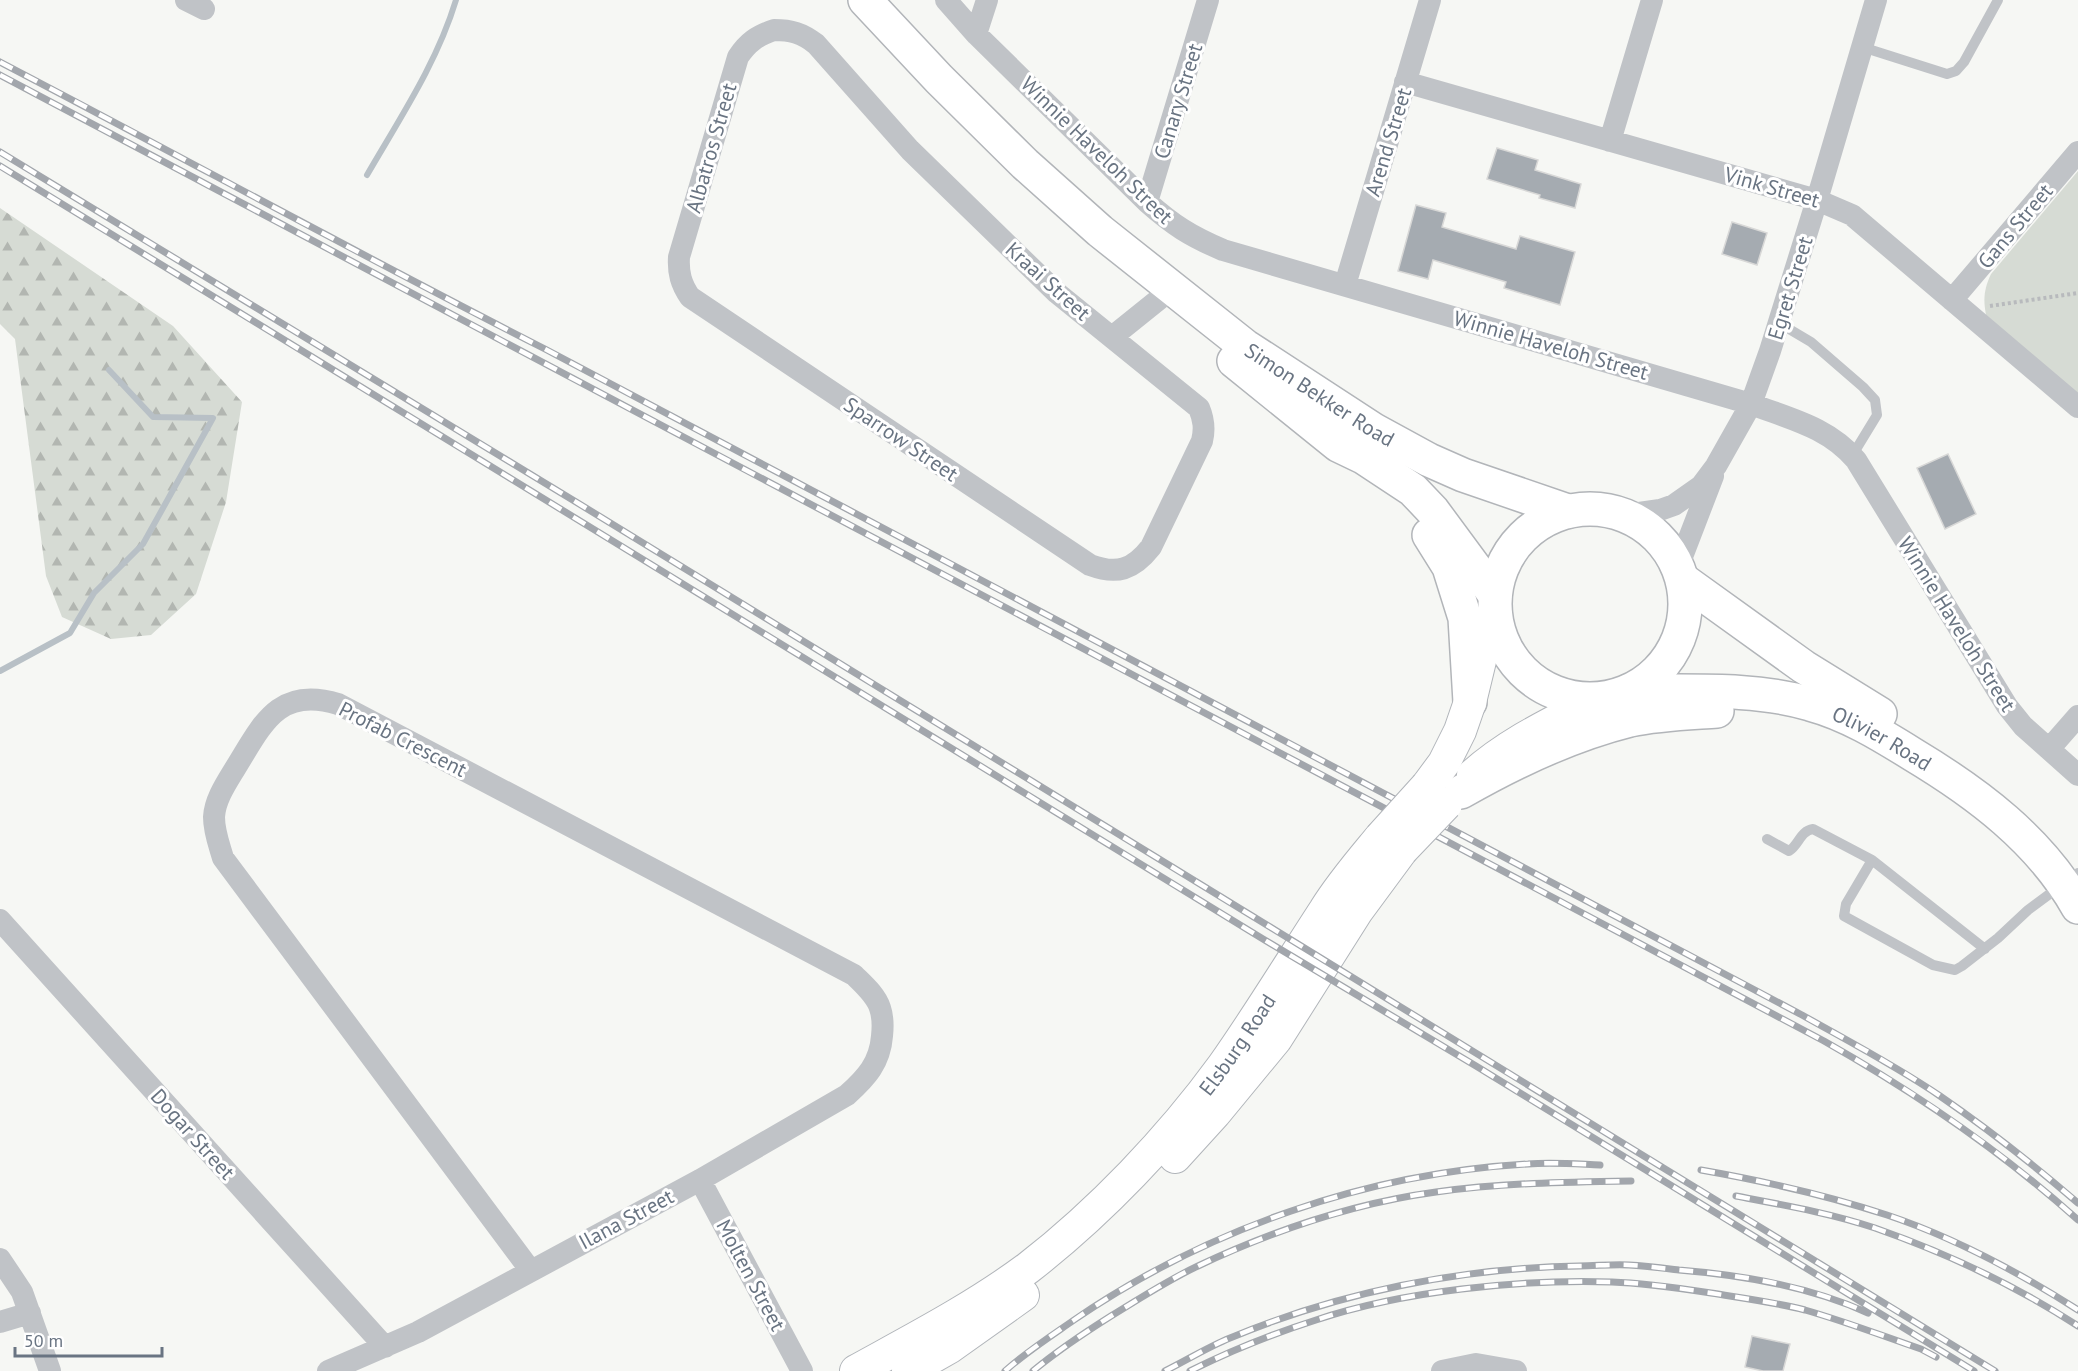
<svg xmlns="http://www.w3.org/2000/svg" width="2078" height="1371" font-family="'PT Sans',sans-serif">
<defs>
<pattern id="forest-firs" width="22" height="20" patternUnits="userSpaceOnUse" patternTransform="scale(1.5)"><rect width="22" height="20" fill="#d6dbd4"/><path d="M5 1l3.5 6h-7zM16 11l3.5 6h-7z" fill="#b2b6b1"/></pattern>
</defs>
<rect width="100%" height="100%" fill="#f6f7f4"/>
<path fill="url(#forest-firs)" d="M 0,208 L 173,326 L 242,402 L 226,502 L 196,594 L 151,635 L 111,639 L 62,617 L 46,576 L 15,339 L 0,324 Z"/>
<path fill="#d6dbd4" d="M 2078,171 L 2078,399 L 1986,315 C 1983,299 1984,289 1991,274 Z"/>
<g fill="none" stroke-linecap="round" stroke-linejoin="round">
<path stroke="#b8c0c6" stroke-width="6" d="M 367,175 C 400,118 437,63 456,0
M 0,671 L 70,633 L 94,593 L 143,544 L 213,418 L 153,417 L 109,370"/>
</g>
<path fill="#a5abb1" stroke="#d8d8d7" stroke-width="1.5" d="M 1497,148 L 1538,160 L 1535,170 L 1581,184 L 1575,208 L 1539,198 L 1540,195 L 1487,179 Z
M 1416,205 L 1446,213 L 1442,227 L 1516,249 L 1520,236 L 1575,252 L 1560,305 L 1504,288 L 1506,282 L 1433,260 L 1428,279 L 1398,271 Z
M 1732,222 L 1767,233 L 1757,265 L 1722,254 Z
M 1948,454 L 1976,514 L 1945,529 L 1917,468 Z
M 1752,1336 L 1790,1344 L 1783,1371 L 1763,1371 L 1745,1367 Z"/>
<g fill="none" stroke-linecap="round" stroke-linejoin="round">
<defs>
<g id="secondary">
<path d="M 1473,775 C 1510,742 1554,722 1598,699"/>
<path d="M 1427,786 L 1444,763 L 1460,731 L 1470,702 L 1485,640 L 1496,615"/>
<path d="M 1175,1157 L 1215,1113 L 1276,1039 L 1357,911 L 1402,850"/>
<path id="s1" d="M 856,1371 C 914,1339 974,1308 1028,1268 C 1099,1213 1170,1139 1223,1066 C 1259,1015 1291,962 1325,910 C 1341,884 1361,861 1380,838"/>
<path d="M 908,1371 L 950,1347 L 1023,1295"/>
</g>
<g id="primary">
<path id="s2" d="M 865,0 L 939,79 L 1025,164 L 1100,231 L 1245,346 L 1374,430 L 1429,460 L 1463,475 L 1568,511"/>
<path d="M 1234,361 L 1338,445 L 1363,457 L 1413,490 L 1433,511 L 1495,595"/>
<circle cx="1590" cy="604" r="95"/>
<path d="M 1429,535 L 1449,567 L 1465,618 L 1470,702"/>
<path d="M 1683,580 L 1804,667 L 1880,714"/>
<path id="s3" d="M 1629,691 C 1688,692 1753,687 1810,704 C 1847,714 1880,734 1912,754 C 1977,793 2040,840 2078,907"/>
<path d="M 1461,792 C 1515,761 1570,735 1630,720 C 1658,714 1689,713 1717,711"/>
</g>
</defs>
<use href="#secondary" stroke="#b1b5ba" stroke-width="34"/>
<use href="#primary" stroke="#b2b5b9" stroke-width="36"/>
<path stroke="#b8babd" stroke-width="4" stroke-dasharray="3 3" stroke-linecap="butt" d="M 1990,306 L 2078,293"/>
<path stroke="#c0c3c7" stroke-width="10" d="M 1862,47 L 1947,74 L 1956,71 L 1964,62 L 1998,0
M 1779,323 L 1811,342 L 1863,387 L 1875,400 L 1877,415 L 1852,456
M 1767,839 L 1789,851 C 1799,845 1800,831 1813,829 L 1872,860 L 1846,904 L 1844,916 L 1933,965 L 1955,970 L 1962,966 L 1998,938 L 2028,910 L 2078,873
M 1872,860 L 1985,949"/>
<path stroke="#c0c3c7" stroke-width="22" d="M 186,0 L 204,9
M 946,0 L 976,34 L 1147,202 C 1173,225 1190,236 1223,250 L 1751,404 C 1790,419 1828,427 1856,460 L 2007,706 L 2023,726 L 2078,775
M 774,30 C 791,30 802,33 816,44 L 910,150 L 1057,293 L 1199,408 C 1204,420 1205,429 1202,441 L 1151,547 C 1133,570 1117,575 1090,565 L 690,297 C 681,284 678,273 679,257 L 738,57 C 748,42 757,36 774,30 Z
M 976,34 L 987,0
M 1405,82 L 1817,200 L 1852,215 L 2078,407
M 1610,141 L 1652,0
M 1147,202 L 1208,0
M 1345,285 L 1430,0
M 1952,300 L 2078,152
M 1112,337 L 1163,296 L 1177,291
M 1625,515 L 1660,510 L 1674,505 L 1701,486 L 1716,466 L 1751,404 L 1770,351 L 1817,200 L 1876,0
M 1678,567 L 1713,476
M 2050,748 L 2078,716
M 0,920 L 385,1347
M 700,1180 L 802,1371
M 0,1259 L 22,1292 L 50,1371
M 0,1322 L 30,1313
M 328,1371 L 418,1332 L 700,1180 L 847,1095 C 866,1078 880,1063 882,1036 C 883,1027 883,1017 880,1008 C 876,995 863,984 854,975 L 338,704 C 279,686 263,723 236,767 C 227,782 215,799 214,817 C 214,832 219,844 223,858 L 531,1271
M 1442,1371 L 1476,1364 L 1516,1371"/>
<use href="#secondary" stroke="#fff" stroke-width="32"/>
<use href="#primary" stroke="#fff" stroke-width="33"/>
<defs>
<path id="rail" d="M 0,62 C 182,157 362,256 545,349 L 1802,1015 C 1848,1041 1896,1066 1940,1096 C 1988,1129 2034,1165 2078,1203
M 0,75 L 1824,1041 C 1916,1093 1999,1149 2078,1220
M 0,152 L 581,505 L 1995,1371
M 0,166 L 1263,939 L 1476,1066 L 1974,1371
M 1701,1170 C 1764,1181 1826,1195 1887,1215 C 1953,1237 2020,1273 2078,1310
M 1736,1196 C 1783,1205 1830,1213 1875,1228 C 1946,1253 2015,1285 2078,1326
M 1005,1371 C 1026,1352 1051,1336 1074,1320 C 1207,1229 1367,1173 1528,1164 C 1552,1162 1576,1164 1600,1165
M 1033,1371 C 1057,1351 1084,1333 1111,1316 C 1139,1299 1168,1280 1198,1266 C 1272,1231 1355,1203 1436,1192 C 1501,1183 1566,1182 1631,1181
M 1165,1371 C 1187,1360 1208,1347 1230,1338 C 1340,1292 1460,1268 1579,1266 C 1596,1266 1612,1264 1629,1265 C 1646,1266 1662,1268 1679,1270 C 1742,1275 1809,1286 1868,1313
M 1190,1371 C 1230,1351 1272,1334 1316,1320 C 1402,1291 1520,1279 1612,1282 C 1645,1283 1678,1288 1711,1293 C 1742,1298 1774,1302 1805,1310 C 1844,1321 1883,1336 1921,1349 L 1936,1357"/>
</defs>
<use href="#rail" stroke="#a2a6ac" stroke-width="7"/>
<use href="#rail" stroke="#fff" stroke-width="4.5" stroke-dasharray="14" stroke-linecap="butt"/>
<defs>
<path id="secondary-bridge" d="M 1380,838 L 1427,786
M 1402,850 L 1446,804"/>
</defs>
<use href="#secondary-bridge" stroke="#b1b5ba" stroke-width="34" stroke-linecap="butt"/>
<use href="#secondary-bridge" stroke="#fff" stroke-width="32"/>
</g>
<g text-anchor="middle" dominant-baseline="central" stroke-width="6" stroke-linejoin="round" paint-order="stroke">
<g font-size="21" fill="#697482" stroke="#fff">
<text transform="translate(1178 101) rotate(-73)">Canary Street</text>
<text transform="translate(1388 142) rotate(-73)">Arend Street</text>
<text transform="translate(711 148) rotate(-74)">Albatros Street</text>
<text transform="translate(1097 150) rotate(44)">Winnie Haveloh Street</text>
<text transform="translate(1772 187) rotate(16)">Vink Street</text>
<text transform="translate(2015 226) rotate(-50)">Gans Street</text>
<text transform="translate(1048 281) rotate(42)">Kraai Street</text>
<text transform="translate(1790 288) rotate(-73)">Egret Street</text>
<text transform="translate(1551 345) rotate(16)">Winnie Haveloh Street</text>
<text stroke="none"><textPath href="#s2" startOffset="604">Simon Bekker Road</textPath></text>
<text transform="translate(901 439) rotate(34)">Sparrow Street</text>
<text transform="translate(1957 624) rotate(58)">Winnie Haveloh Street</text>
<text transform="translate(403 739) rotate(27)">Profab Crescent</text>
<text stroke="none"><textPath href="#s3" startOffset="262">Olivier Road</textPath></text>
<text stroke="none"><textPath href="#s1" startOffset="508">Elsburg Road</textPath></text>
<text transform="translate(193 1134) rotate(48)">Dogar Street</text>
<text transform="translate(626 1219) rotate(-28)">Ilana Street</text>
<text transform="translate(751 1275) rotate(62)">Molten Street</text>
</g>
</g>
<path d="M15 1347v9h147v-9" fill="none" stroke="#697482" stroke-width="3"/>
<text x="24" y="1347" font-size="18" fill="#697482" stroke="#ffffff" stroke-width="4.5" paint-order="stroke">50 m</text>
</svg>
